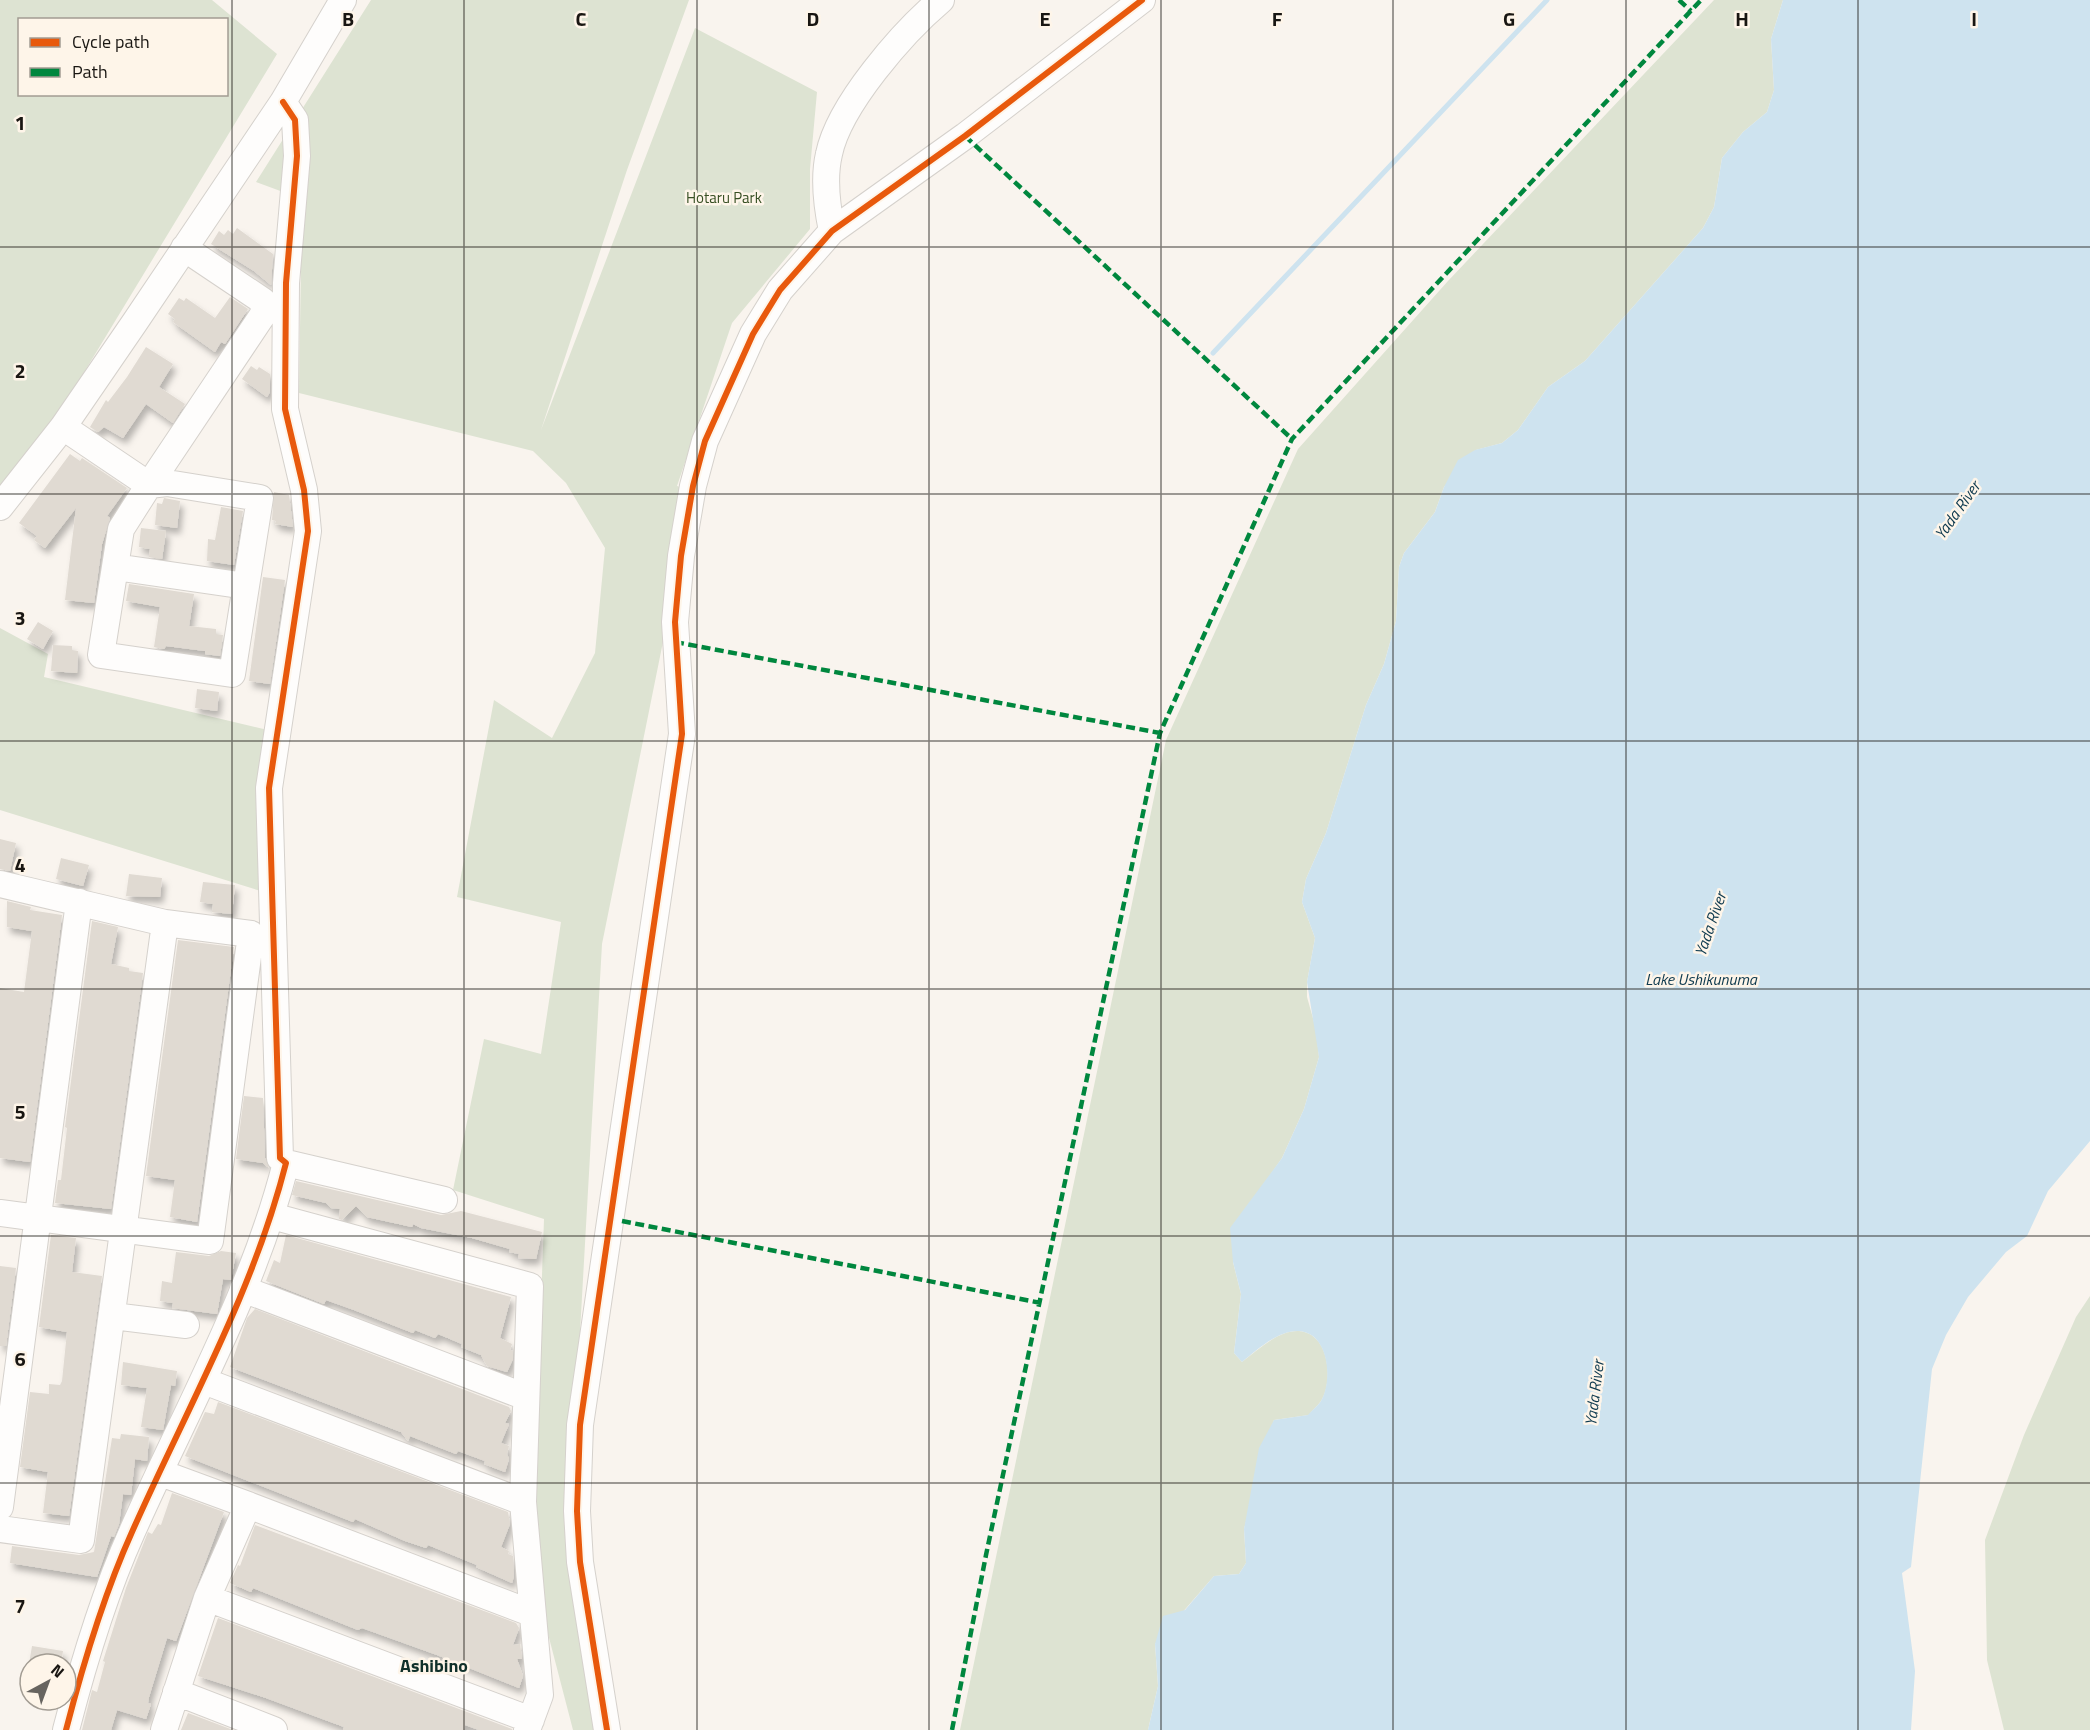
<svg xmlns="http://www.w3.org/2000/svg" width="2090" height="1730" font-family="'Titillium Web',sans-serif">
<defs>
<filter id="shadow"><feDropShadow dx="3.5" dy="6" stdDeviation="3" flood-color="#0004"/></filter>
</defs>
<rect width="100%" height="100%" fill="#f9f4ee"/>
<path fill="#dde3d2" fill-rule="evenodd" d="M 0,0 L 212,0 L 277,54 L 0,511 ZM 20,20 L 226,20 L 226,94 L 20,94 Z
M 371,0 L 689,0 L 627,170 L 541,430 L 695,28 L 817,92 L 810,169 L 810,229 L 732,323 L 677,486 L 686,489 L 668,617 L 602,944 L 575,1420 L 601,1730 L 573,1730 L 547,1630 L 534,1498 L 544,1219 L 453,1190 L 484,1039 L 541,1054 L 561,922 L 457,897 L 494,700 L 552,738 L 595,653 L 605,548 L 566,483 L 533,451 L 299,393 L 302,199 L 256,182 Z
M 1714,0 L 1783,0 L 1771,39 L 1774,90 L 1767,112 L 1743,132 L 1722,158 L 1714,207 L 1703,228 L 1585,361 L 1548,387 L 1518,430 L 1502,443 L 1476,450 L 1444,487 L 1435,512 L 1404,553 L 1399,567 L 1396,621 L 1384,664 L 1366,705 L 1326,833 L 1306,879 L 1302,902 L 1315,938 L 1307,982 L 1307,997 L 1316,1029 L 1319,1057 L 1304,1109 L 1282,1158 L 1264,1184 L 1233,1262 L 1241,1294 L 1234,1353 L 1242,1362 C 1258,1350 1278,1330 1299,1331 C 1329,1333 1334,1380 1321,1401 C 1318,1406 1312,1410 1309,1415 L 1274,1420 L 1244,1529 L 1246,1563 L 1239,1574 L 1214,1576 L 1155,1644 L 1158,1686 L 1148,1730 L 960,1730 L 1166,740 L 1298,449 L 1448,281 Z
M 0,628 L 48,654 L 44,677 L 272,731 L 267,893 L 0,810 Z
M 2090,1296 L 2090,1730 L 2004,1730 L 1987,1660 L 1985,1540 L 2024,1435 L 2076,1317 Z"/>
<path fill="#cee3ef" d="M 1783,0 L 2090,0 L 2090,1141 L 2048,1191 L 2027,1236 L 2006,1252 L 1968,1297 L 1946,1335 L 1932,1369 L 1911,1567 L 1902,1573 L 1915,1671 L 1911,1730 L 1148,1730 L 1158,1686 L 1155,1644 L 1163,1616 L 1185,1610 L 1214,1576 L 1239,1574 L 1246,1563 L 1244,1529 L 1259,1448 L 1274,1420 L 1308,1415 C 1312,1410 1318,1406 1321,1401 C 1333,1380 1329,1333 1299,1331 C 1278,1330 1257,1350 1242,1362 L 1234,1353 L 1241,1294 L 1233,1262 L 1230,1228 L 1282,1158 L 1304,1109 L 1319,1057 L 1307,982 L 1315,938 L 1302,902 L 1306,879 L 1326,833 L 1366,705 L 1384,664 L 1396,621 L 1399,567 L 1404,553 L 1435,512 L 1444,487 L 1458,460 L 1475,450 L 1502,443 L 1518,430 L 1548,387 L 1585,361 L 1703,228 L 1714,207 L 1722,158 L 1743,132 L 1767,112 L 1774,90 L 1771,39 Z"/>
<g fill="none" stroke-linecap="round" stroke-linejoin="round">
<path stroke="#cee3ef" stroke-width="5" d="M 1213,353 L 1547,0"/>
</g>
<path fill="#e0dad2" filter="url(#shadow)" d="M 237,228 L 273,254 L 271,285 L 254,271 L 211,244 L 219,231 L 224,235 L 228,230 L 233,234 Z
M 230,297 L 248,309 L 225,344 L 221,342 L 215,352 L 173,322 L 175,319 L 168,314 L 179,298 L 184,301 L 186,298 L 215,318 Z
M 146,347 L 173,364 L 159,387 L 185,404 L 173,423 L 146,404 L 123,438 L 104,427 L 98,432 L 90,427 L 106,400 L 108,402 L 127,377 Z
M 251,366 L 257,370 L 259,367 L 270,374 L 270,392 L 267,397 L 242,379 Z
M 70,454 L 80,461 L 82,458 L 127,488 L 107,516 L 110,518 L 102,544 L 94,603 L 65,600 L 76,508 L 45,548 L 34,540 L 37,536 L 19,523 Z
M 274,492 L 289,495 L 293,527 L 275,524 L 276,521 L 272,520 Z
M 164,498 L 180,501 L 177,528 L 155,525 L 157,503 L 162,504 Z
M 221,507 L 243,511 L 234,565 L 207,561 L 208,539 L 215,540 Z
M 141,528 L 166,531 L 162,559 L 149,557 L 150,549 L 139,547 Z
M 263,577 L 285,580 L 270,684 L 249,681 Z
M 129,584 L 194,594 L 189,626 L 216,629 L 216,634 L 223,635 L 220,656 L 205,654 L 205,651 L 166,646 L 164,649 L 154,647 L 160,607 L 126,601 Z
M 38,622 L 53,631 L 43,649 L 27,639 Z
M 53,645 L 72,646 L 72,650 L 78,651 L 77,673 L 51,671 Z
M 197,689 L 219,692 L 217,711 L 195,708 Z
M 0,839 L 16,843 L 10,871 L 0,869 Z
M 61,858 L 89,865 L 83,886 L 56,879 Z
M 129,874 L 162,878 L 160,897 L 126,896 Z
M 203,882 L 235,885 L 232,914 L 212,912 L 213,904 L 200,902 Z
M 7,901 L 31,907 L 30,910 L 62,915 L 30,1162 L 0,1158 L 0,988 L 24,992 L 32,931 L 7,927 Z
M 92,921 L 118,927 L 111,964 L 129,968 L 129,971 L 143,973 L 111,1209 L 55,1203 L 58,1180 L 61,1180 L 67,1128 L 65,1127 Z
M 178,940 L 234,947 L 197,1222 L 170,1217 L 175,1180 L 146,1176 Z
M 244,1096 L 263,1098 L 265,1158 L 269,1168 L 263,1163 L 236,1159 Z
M 296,1181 L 441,1215 L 461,1211 L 542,1232 L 536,1259 L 518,1258 L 519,1254 L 509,1252 L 510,1249 L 472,1238 L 421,1228 L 413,1224 L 412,1227 L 367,1217 L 356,1206 L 342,1220 L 339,1219 L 340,1209 L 331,1208 L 326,1203 L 292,1195 Z
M 51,1235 L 76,1238 L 72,1272 L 102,1276 L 69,1516 L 43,1513 L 48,1472 L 20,1467 L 30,1392 L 49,1394 L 49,1384 L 60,1385 L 62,1381 L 67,1332 L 39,1327 Z
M 286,1235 L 511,1297 L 500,1338 L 512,1344 L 510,1350 L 513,1351 L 513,1359 L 507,1372 L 487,1366 L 481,1355 L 461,1347 L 462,1344 L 438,1334 L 435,1338 L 415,1330 L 413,1333 L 354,1310 L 326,1300 L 324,1304 L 266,1281 L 274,1260 L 280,1263 Z
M 221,1251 L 236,1253 L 231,1280 L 223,1279 L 217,1314 L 172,1308 L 173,1303 L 160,1301 L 162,1281 L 172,1283 L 176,1252 L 209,1256 Z
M 0,1266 L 16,1268 L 6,1346 L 0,1346 Z
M 255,1309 L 509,1407 L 511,1411 L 505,1423 L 509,1424 L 501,1443 L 509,1446 L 507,1454 L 509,1459 L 505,1472 L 484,1464 L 485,1461 L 458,1451 L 456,1454 L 410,1436 L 408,1441 L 401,1432 L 230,1367 L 247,1318 Z
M 123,1362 L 177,1371 L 175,1386 L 171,1385 L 163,1430 L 141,1427 L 147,1388 L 121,1385 Z
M 218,1402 L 508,1512 L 510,1524 L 501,1547 L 509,1551 L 508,1554 L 513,1556 L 514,1576 L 512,1583 L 476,1567 L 477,1565 L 428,1545 L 426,1548 L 405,1541 L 355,1519 L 353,1522 L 185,1456 L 205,1412 L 214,1414 Z
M 121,1434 L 149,1437 L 147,1461 L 135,1459 L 131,1495 L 123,1494 L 119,1524 L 114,1537 L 111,1536 L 97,1577 L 10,1563 L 12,1546 L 79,1555 L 94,1552 L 112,1438 L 120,1439 Z
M 172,1493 L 224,1512 L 176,1641 L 167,1638 L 149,1697 L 148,1703 L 151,1704 L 146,1719 L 117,1710 L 111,1730 L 82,1730 L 92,1690 L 97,1692 L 105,1662 L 103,1661 L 126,1588 L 148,1532 L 152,1534 L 158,1524 L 161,1525 Z
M 255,1525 L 516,1623 L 519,1628 L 513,1645 L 520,1644 L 522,1659 L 517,1659 L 523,1676 L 519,1688 L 437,1655 L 362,1628 L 358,1630 L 253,1588 L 251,1592 L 230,1583 L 238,1565 L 240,1566 Z
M 218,1618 L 512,1729 L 512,1730 L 479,1730 L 465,1725 L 464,1730 L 343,1730 L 344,1727 L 266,1698 L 198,1676 Z
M 32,1646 L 63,1651 L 61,1664 L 29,1664 Z
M 188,1713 L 233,1730 L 181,1730 Z"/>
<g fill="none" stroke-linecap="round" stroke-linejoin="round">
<defs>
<path id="minor" d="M 832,231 C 827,207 823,179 829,154 C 839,105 903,32 941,0
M 63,427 L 149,485 L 264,313 L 263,301 L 184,248
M 167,483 L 260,498 L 232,674 L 101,655 L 121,529 L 149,485 Z
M 0,507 L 63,427 L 135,322 L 283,102 L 343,0
M 115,567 L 246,586
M 0,884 L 165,923 L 251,934 L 210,1241 L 0,1213
M 286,1163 L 444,1200
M 272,1216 L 530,1286 L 523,1502 L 540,1695 L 527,1730
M 243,1289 L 526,1397
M 113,1316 L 186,1325
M 204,1381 L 523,1502
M 161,1473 L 248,1505
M 0,1507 L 79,902
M 0,1529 L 81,1540 L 165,923
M 207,1598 L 531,1720
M 176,1692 L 274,1730
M 66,1730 C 83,1664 104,1594 132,1532 C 186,1410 253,1293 286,1163 L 280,1158 L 269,788 L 308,531 L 304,490 L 285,409 L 286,283 L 297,156 L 295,120 L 283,102
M 164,1730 L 207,1598 L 248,1505 L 531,1613
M 607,1730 L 580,1562 L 577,1511 L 580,1425 L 682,734 L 675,622 L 681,556 L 693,486 L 705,441 L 753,334 L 780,290 L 832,231 L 965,136 L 1142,0"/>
</defs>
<use href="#minor" stroke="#d5d1cc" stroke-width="28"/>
<use href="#minor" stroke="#fefdfc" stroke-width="26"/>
<path stroke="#00873e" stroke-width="4.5" stroke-dasharray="9 4.5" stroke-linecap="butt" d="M 1679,0 L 1691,11
M 965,136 L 1292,439
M 675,642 L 1160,733
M 622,1221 L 1041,1303
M 952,1730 L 986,1555 L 1160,733 L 1292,439 L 1701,0"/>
<defs>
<path id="cycleway" d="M 66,1730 C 83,1664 104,1594 132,1532 C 186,1410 253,1293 286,1163 L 280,1158 L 269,788 L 308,531 L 304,490 L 285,409 L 286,283 L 297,156 L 295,120 L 283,102
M 607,1730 L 580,1562 L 577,1511 L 580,1425 L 682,734 L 675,622 L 681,556 L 693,486 L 705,441 L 753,334 L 780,290 L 832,231 L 965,136 L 1142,0"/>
</defs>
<use href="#cycleway" stroke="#fef5e9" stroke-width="10"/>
<use href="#cycleway" stroke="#e8590c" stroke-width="6"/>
</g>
<path fill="none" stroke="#191612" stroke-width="1.5" stroke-opacity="0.55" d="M 232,0 L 232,1730M 464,0 L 464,1730M 697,0 L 697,1730M 929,0 L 929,1730M 1161,0 L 1161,1730M 1393,0 L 1393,1730M 1626,0 L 1626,1730M 1858,0 L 1858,1730M 0,247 L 2090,247M 0,494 L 2090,494M 0,741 L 2090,741M 0,989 L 2090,989M 0,1236 L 2090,1236M 0,1483 L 2090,1483"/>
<g text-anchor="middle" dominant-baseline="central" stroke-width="5" stroke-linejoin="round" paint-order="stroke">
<g font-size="15" fill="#374f23" stroke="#fef5e9">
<text x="724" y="197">Hotaru Park</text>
</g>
<g font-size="16" font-style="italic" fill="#0d394e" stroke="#fef5e9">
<text transform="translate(1957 510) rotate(-55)">Yada River</text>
<text transform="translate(1710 924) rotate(-71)">Yada River</text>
<text x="1701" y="979">Lake Ushikunuma</text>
<text transform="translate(1594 1393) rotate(-83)">Yada River</text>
</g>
<g font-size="18" font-weight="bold" fill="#10302a" stroke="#fef5e9">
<text x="434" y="1665">Ashibino</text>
</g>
</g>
<g font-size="20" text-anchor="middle" font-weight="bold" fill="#191612" stroke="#fef5e9" stroke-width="5" stroke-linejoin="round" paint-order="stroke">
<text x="348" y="26">B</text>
<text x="581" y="26">C</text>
<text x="813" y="26">D</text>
<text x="1045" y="26">E</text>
<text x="1277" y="26">F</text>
<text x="1509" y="26">G</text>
<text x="1742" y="26">H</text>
<text x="1974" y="26">I</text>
<text x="20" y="130">1</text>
<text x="20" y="378">2</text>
<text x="20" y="625">3</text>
<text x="20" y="872">4</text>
<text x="20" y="1119">5</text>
<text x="20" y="1366">6</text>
<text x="20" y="1613">7</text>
</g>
<rect x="18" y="18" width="210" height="78" fill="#fef5e9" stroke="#a29c93" stroke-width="1.5"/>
<rect x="30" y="38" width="30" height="9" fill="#e8590c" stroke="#a29c93" stroke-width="1.5"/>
<text x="72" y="48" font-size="18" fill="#191612">Cycle path</text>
<rect x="30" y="68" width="30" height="9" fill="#00873e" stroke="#a29c93" stroke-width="1.5"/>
<text x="72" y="78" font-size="18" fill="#191612">Path</text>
<g transform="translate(48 1682) rotate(41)"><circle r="28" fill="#fef5e9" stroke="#a29c93" stroke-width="1.5"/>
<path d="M0-4.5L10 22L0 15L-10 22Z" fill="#67645f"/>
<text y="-9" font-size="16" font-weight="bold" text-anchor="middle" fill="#191612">N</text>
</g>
</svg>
